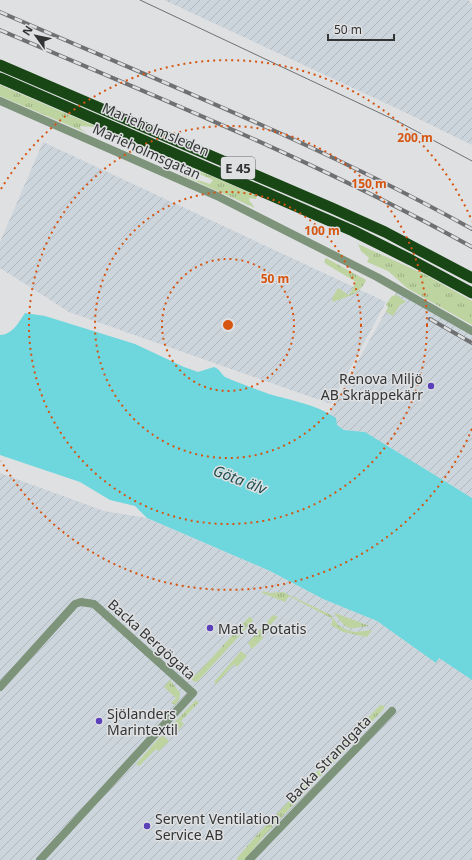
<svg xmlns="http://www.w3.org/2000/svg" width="472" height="860" font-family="'Noto Sans',sans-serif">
<defs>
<pattern id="industrial-furrows" width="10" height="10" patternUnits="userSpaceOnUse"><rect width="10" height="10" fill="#cdd5dc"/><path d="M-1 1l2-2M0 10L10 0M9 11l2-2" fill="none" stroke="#b0b7bd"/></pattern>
<pattern id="grass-tufts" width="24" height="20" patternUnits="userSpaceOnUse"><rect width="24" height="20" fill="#bdd4a0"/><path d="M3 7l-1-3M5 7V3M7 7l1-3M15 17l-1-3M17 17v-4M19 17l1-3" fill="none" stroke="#9aad83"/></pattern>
</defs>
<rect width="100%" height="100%" fill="#dfe0e2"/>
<path fill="url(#industrial-furrows)" d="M 164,0 L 468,0 L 472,4 L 472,145 L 396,108 Z
M 43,142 L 386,302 L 331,404 L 69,312 L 0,268 L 0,242 Z
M 397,291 L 472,335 L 472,498 L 365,432 L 344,430 L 337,425 L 329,413 Z
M 0,473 L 104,511 L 147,518 L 270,571 L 323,599 L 377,621 L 436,663 L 439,658 L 472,680 L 472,860 L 0,860 Z"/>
<path fill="url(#grass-tufts)" d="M 0,85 L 257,196 L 256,199 L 250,198 L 249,200 L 255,208 L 182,175 L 210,184 L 213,180 L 92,127 L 80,126 L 81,129 L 87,133 L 0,96 Z
M 358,244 L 424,274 L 472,301 L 472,325 L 407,288 L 388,271 L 367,262 L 369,258 L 361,251 Z
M 326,258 L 366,280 C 361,294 346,297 333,302 L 332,298 L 338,288 L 349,295 L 356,282 L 326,264 L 324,261 Z
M 397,295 L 406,302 L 400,305 L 393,316 L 386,312 L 388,307 L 386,304 L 392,296 Z
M 263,591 L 269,593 L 283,592 L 331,615 L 338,625 L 347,630 L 355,632 L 372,630 L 367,637 L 343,632 L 331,625 L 333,619 L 289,596 L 285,602 L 262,593 Z
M 334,613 L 335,613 L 370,626 C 348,628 349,633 334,613 Z
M 273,615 L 278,617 L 261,635 L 263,638 L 252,649 L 248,643 Z
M 249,617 L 252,618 L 253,621 L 197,682 L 193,681 L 188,675 L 191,671 L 196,675 Z
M 241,651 L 247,656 L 237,667 L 234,664 L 216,684 L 214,682 Z
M 170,680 L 180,693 L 179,700 L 175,705 L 171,703 L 176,698 L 164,687 Z
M 196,700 L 199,702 L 181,721 L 184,724 L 175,734 L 170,727 Z
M 380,705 L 385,706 L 383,710 L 264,836 L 245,860 L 237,860 L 237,858 L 255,837 Z
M 164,736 L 169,741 L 159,751 L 156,749 L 139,766 L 136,764 L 160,737 Z"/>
<path fill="#6dd7dd" d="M 25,313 L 45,316 L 135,344 L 184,367 L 198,372 L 214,367 C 220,369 221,374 225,377 C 239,383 255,389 269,394 C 293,401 315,404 336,418 L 337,425 L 344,430 L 365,432 L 472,498 L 472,680 L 439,658 L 436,663 L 377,621 L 323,599 L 270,571 L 147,518 L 135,506 L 110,500 L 80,482 L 0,455 L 0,335 C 12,335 19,322 25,313 Z"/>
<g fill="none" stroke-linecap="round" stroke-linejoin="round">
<path stroke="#7d937a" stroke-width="8" d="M 0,101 L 217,196 L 377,277 L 472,331
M 0,687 L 75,604 L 81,602 L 94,604 L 193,693 L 40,860
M 249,860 L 392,711"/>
<path stroke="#184615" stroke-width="11" d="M 0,65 L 332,208 L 385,232 L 472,278
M 0,78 L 353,231 L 411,260 L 472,293"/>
<path stroke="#6f7071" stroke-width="1" d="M 140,0 L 401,123 L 472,161"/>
<defs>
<path id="rail" d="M 0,12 C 159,81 321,145 472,229
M 0,30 C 159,98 321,163 472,247
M 430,319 L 472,343"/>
</defs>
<use href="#rail" stroke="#6f7071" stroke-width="4"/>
<use href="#rail" stroke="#dfe0e2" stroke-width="2.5" stroke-dasharray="8" stroke-linecap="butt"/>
</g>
<g fill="none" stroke="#d65510" stroke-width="2" stroke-dasharray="2 4">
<circle cx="228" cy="325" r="66"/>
<circle cx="228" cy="325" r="133"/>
<circle cx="228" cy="325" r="199"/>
<path d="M472 429A265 265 0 0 1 1 461M1 189A265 265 0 0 1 472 221"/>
</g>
<g fill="#5b41b9" stroke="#dfe0e2" stroke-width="1.5">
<circle cx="431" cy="386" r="4"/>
<circle cx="210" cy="628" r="4"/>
<circle cx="99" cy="721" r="4"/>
<circle cx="147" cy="826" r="4"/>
</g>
<g text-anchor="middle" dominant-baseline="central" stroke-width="3" stroke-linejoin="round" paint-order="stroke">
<rect fill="#dfe0e2" stroke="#676868" stroke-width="1" x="221" y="157" width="34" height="22" rx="3"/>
<g font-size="13" font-weight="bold" fill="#333434">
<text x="238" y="168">E 45</text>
</g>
<g font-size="14" fill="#333434" stroke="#dfe0e2">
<text transform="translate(156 129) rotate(23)">Marieholmsleden</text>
<text transform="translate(147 151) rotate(24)">Marieholmsgatan</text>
<text transform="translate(152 639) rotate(42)">Backa Bergögata</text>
<text transform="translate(328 759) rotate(-46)">Backa Strandgata</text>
</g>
<g font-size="14" fill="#333434" stroke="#dfe0e2" text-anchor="start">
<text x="423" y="378" text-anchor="end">Renova Miljö<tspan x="423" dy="16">AB Skräppekärr</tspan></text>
<text x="218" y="628">Mat &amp; Potatis</text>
<text x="107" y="713">Sjölanders<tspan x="107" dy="16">Marintextil</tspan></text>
<text x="155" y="818">Servent Ventilation<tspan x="155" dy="16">Service AB</tspan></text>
</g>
<g font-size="15" font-style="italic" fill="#205052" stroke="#dfe0e2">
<text transform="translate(240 479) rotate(21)">Göta älv</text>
</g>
</g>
<circle cx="228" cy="325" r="6" fill="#d65510" stroke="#dfe0e2" stroke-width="2"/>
<g font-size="12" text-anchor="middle" font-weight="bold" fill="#d65510" stroke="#dfe0e2" stroke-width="3" stroke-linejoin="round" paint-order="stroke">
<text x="415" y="142">200 m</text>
<text x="369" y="188">150 m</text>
<text x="322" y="235">100 m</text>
<text x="275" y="283">50 m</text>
</g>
<g transform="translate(36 36) rotate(303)" stroke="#dfe0e2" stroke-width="3" paint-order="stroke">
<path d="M0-3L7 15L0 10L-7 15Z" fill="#333434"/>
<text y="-6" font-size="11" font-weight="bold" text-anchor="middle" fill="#333434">N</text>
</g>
<path d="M328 34v6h66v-6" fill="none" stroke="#333434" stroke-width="2"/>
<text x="334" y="34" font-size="12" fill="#333434" stroke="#dfe0e2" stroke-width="3" paint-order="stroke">50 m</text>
</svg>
